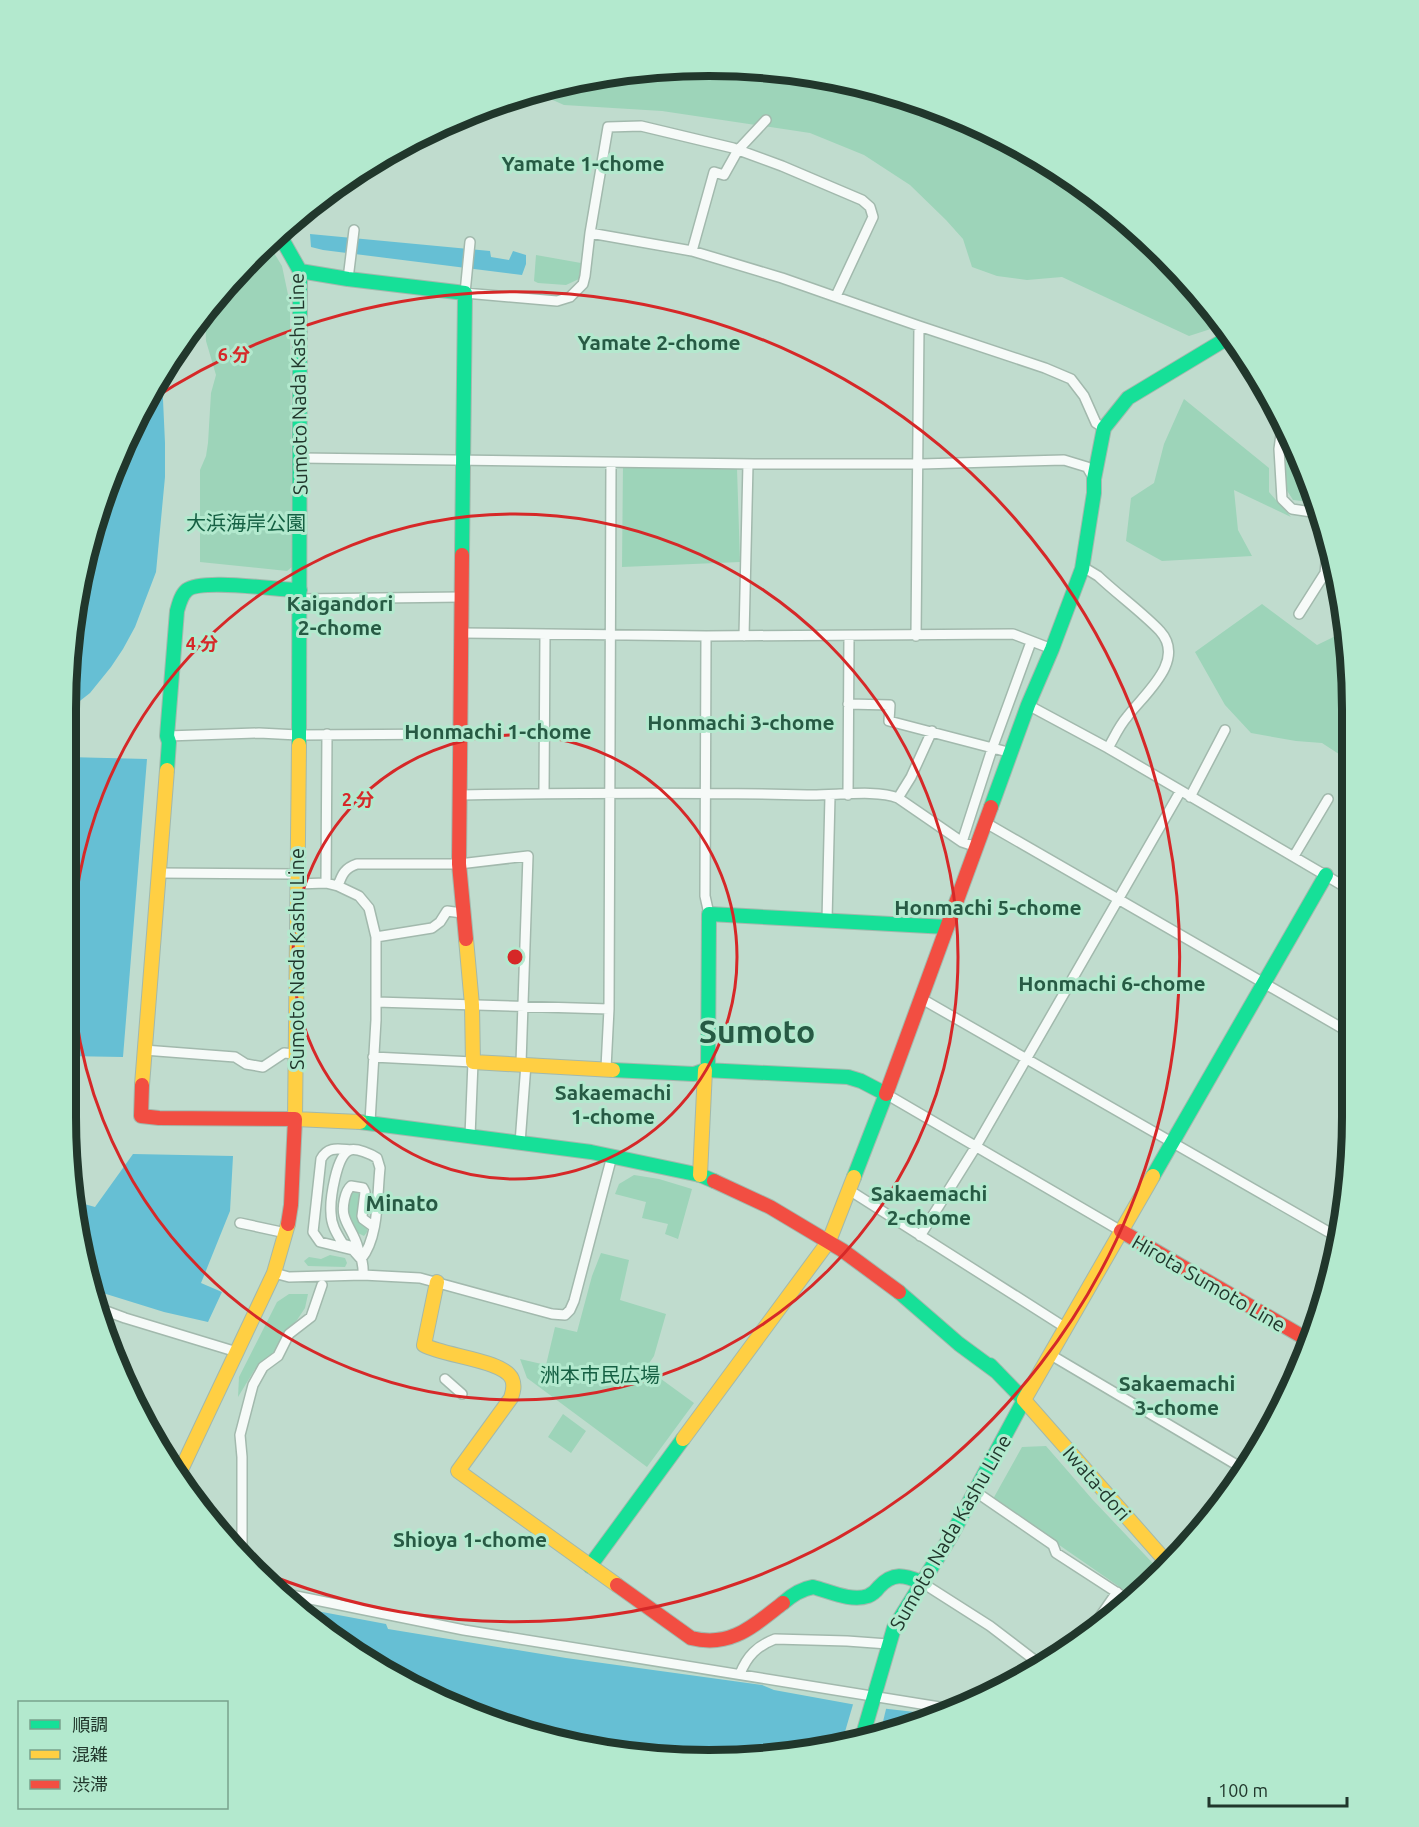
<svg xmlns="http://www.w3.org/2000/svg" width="1419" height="1827" font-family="Ubuntu,'Noto Sans JP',sans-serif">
<rect width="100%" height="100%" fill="#c0dcce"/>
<path fill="#9dd4b9" d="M 710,66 L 835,78 L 956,115 L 1067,175 L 1165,255 L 1223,325 L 1189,336 L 1062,277 L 1027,280 L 997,276 L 972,267 L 963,239 L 946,220 L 910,185 L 864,155 L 810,133 L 662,111 L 564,105 L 537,93 L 584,78 Z
M 268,243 L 282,266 L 290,304 L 292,567 L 287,571 L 200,562 L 200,470 L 206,456 L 208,443 L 211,393 L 216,375 L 206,341 L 205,311 L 255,254 Z
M 536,255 L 581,263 L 579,279 L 566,285 L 538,283 L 534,281 Z
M 1184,399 L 1269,468 L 1269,492 L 1291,517 L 1234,490 L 1238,530 L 1252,556 L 1162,561 L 1126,541 L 1131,498 L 1154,483 L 1164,444 Z
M 1286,435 L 1319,503 L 1293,500 L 1286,489 L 1283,442 Z
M 623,464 L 737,468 L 740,562 L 622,567 Z
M 1262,604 L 1317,645 L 1348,630 L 1348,760 L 1322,743 L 1296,741 L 1251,733 L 1225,705 L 1195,652 Z
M 634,1175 L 659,1179 L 692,1189 L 678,1239 L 665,1234 L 668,1224 L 642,1218 L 646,1202 L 615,1194 L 619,1184 Z
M 353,1191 L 361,1193 L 357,1218 L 367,1227 L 367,1232 L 364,1236 L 358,1233 C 351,1220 343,1205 353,1191 Z
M 601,1253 L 629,1260 L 620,1300 L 666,1314 L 654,1356 L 646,1368 L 694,1403 L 647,1467 L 527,1378 L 520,1359 L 546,1365 L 555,1327 L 577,1332 L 592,1276 Z
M 330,1255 L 345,1258 L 347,1263 L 345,1267 L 308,1266 L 304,1261 L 309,1257 L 321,1259 Z
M 289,1294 L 308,1294 L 305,1308 L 297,1320 L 281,1338 L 269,1361 L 255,1369 L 238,1397 L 239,1377 L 277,1302 Z
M 563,1414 L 586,1431 L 571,1453 L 548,1437 Z
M 1046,1446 L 1092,1499 L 1163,1574 L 1134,1597 L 993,1499 L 1022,1447 Z"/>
<path fill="#66bfd4" d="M 310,234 L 490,251 L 491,257 L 509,260 L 513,251 L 526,255 L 526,264 L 522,275 L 323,250 L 311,247 Z
M 162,378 L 165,443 L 165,477 L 156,572 L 135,627 L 123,649 L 111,667 L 90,693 L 76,704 L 67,718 L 67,668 L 100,503 L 133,425 Z
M 67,757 L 147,759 L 123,1057 L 66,1056 Z
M 133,1154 L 233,1156 L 230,1211 L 201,1283 L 222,1292 L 208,1322 L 164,1312 L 90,1289 L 77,1202 L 95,1207 Z
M 301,1608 L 386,1624 L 388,1629 L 566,1658 L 762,1685 L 774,1690 L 862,1706 L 941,1715 L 916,1727 L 751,1760 L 667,1760 L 543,1739 L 388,1675 Z"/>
<path fill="#c0dcce" d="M 854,1701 L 887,1705 L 880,1734 L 842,1742 Z"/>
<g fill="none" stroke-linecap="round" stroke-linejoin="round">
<defs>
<path id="street" d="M 590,233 L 692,251 L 782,278 L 919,326 L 1045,368 L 1071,379 L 1084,396 L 1096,423 L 1104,428
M 470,242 L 465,293 L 557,301 L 570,297 L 583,284 L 585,276 L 590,233 L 608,127 L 641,126 L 733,148 L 782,166 L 862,200 L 870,207 L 873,217 L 836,296
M 692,251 L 714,172 L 724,175 L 738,150 L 766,120
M 348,279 L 354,230
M 1282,427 L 1279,449 L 1282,499 L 1292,509 L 1318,513 L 1322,517
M 300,458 L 754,464 L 921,464 L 1064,460 L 1087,467 L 1094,479
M 1082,569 L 1088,570 L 1098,576 C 1117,594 1143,613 1160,631 C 1187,661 1143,695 1127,717 C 1119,726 1114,738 1108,748
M 300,599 L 462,597
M 1299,614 L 1325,573 L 1327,554 L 1324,527
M 462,633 L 706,636 L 1013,634 L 1052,649
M 706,636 L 705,896 L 709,914
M 744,636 L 748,464
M 916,636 L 919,326
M 848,704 L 890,705 L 889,721 L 1004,751
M 1028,705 L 1108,748 L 1347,888
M 167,736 L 259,733 L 298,735 L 461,734
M 544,793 L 545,634
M 461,795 C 576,793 692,792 807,795 C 833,796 876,789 898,798 L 962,842 L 977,847
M 848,795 L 849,636
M 1190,797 L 1225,730
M 898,798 L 911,777 L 932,731
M 986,823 L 1347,1031
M 962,842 L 992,749 L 1031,642
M 1294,856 L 1328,799
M 158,873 L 296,874
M 326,883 L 327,734
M 297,884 L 326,883 L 338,886 L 359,896 L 369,908 L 376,937 L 376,1020 L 370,1122
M 338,886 C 342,874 345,868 357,864 L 459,864 L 528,856 L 521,1063
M 827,920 L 830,796
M 376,937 L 432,928 L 440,922 L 447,911 L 462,913
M 922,999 L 1339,1238
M 376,1002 L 609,1009
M 144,1050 L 235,1057 L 246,1064 L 263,1067 L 284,1053 L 295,1054
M 373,1057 L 473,1062 L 470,1136
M 606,1068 L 609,1009 L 611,463
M 886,1094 L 1121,1231
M 520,1143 L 526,1064
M 351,1150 C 338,1149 328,1146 321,1159 L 313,1232 L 320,1242 L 353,1250 L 361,1259 C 379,1238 377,1195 380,1168 L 377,1158 C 371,1154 357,1148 350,1150 C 336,1155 330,1200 331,1213 C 331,1225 337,1234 343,1244 L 358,1248 C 361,1257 364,1265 363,1275
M 849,1190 L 1066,1328
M 240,1223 L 286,1233
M 920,1236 L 975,1148 L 1180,792
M 358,1248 C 355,1235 346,1225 344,1215 C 342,1207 345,1191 351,1186 L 363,1188 L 365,1192 L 362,1216 L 363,1219 L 374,1227
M 274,1273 L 289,1277 L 363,1275 L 420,1278 L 552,1314 L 565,1315 L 570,1310 L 574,1301 L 612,1156
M 98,1308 L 125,1318 L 237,1352
M 1051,1355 L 1247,1471
M 445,1379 L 462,1394
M 976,1492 L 1053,1545 L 1056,1553 L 1130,1601
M 242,1556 L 242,1457 L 240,1435 L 253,1385 L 263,1367 L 278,1356 L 289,1334 L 311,1317 L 322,1285
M 921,1582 L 990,1626 L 1041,1665
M 281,1593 L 464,1630 L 952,1709
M 1086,1637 L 1117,1592
M 740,1674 C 747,1656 757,1646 775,1639 L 847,1641 L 888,1644"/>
<path id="fast" d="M 279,234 L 300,271 L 299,745
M 300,271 L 348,279 L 465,293 L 462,555
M 167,770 L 169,742 L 167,736 L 177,611 C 179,604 181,595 187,590 C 202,578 277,590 300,590
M 991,807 L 1028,705 L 1052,649 L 1082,569 L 1094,493 L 1094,479 L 1104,428 L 1128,398 L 1231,336
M 613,1070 L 694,1074 L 705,1070 L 848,1077 L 861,1081 L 886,1094 L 854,1177
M 708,1070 L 709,914 L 947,927
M 360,1122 L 591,1152 L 700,1175 L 714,1181
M 1153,1176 L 1326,875
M 899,1292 L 959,1344 L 997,1372
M 590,1566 L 683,1439
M 783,1603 C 792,1595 801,1589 813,1587 C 829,1591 851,1602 868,1596 C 873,1594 876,1591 879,1587 C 893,1572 904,1575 921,1582
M 862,1738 L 894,1628 L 951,1536 L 1024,1400 L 990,1365"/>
<path id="slow" d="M 299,745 L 295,1119 L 360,1122
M 466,939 L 472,1005 L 473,1062 L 613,1070
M 142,1085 L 167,770
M 700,1175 L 705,1070
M 1153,1176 L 1024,1400 L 1170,1566
M 437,1282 L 424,1345 C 443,1356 504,1360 512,1379 C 515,1386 513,1392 511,1398 L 458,1471 L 617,1585
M 683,1439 L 829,1241 L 854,1177
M 179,1474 L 274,1273 L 288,1224"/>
<path id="jam" d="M 462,555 L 459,864 L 466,939
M 142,1085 L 141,1116 L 159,1118 L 295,1119 L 291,1205 L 288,1224
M 886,1094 L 991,807
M 714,1181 L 770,1207 L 842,1250 L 899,1292
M 1121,1231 L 1310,1341
M 617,1585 L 691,1638 C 731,1648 753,1626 783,1603"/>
</defs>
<use href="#street" stroke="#a2b9ad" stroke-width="12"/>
<use href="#fast" stroke="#a2b9ad" stroke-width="16"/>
<use href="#slow" stroke="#a2b9ad" stroke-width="16"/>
<use href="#jam" stroke="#a2b9ad" stroke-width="16"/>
<use href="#street" stroke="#f6faf8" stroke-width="9"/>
<use href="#fast" stroke="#16e098" stroke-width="14"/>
<use href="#slow" stroke="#ffcf43" stroke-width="14"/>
<use href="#jam" stroke="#f24e42" stroke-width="14"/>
</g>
<g fill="none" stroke="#d62828" stroke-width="3">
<circle cx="515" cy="957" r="222"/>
<circle cx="515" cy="957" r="443"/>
<path d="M148 402A665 665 0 1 1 255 1569"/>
</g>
<g text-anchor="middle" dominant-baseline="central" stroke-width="6" stroke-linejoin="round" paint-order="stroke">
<g font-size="20" fill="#21372c" stroke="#b3e9ce">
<text transform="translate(298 384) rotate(-91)">Sumoto Nada Kashu Line</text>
<text transform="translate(296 959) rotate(-90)">Sumoto Nada Kashu Line</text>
<text transform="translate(1209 1283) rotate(30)">Hirota Sumoto Line</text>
<text transform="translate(1097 1483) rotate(49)">Iwata-dori</text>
<text transform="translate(950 1532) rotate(-60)">Sumoto Nada Kashu Line</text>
</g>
<g font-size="20" fill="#156043" stroke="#b3e9ce">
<text x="246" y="522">大浜海岸公園</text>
<text x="600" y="1374">洲本市民広場</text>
</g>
<g font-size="21" font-weight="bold" fill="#275a44" stroke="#b3e9ce">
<text x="583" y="163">Yamate 1-chome</text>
<text x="659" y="342">Yamate 2-chome</text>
<text x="340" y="603">Kaigandori<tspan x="340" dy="24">2-chome</tspan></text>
<text x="741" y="722">Honmachi 3-chome</text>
<text x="498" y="731">Honmachi 1-chome</text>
<text x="988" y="907">Honmachi 5-chome</text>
<text x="1112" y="983">Honmachi 6-chome</text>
<text x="613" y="1092">Sakaemachi<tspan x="613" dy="24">1-chome</tspan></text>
<text x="929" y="1193">Sakaemachi<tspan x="929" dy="24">2-chome</tspan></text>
<text x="1177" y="1383">Sakaemachi<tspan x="1177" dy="24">3-chome</tspan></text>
<text x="470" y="1539">Shioya 1-chome</text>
</g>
<g font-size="22" font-weight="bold" fill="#275a44" stroke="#b3e9ce">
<text x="402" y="1202">Minato</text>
</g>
<g font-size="32" font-weight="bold" fill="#275a44" stroke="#b3e9ce">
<text x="757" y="1031">Sumoto</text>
</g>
</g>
<path d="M0 0H1419V1827H0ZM709 76H709A633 633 0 0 1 1342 709V1117A633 633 0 0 1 709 1750H709A633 633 0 0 1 76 1117V709A633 633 0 0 1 709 76Z" fill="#b3e9ce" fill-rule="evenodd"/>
<path fill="none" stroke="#21372c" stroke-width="8" d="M709 76H709A633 633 0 0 1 1342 709V1117A633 633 0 0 1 709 1750H709A633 633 0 0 1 76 1117V709A633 633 0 0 1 709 76Z"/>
<circle cx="515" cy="957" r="9" fill="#d62828" stroke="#b3e9ce" stroke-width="3"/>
<g font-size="18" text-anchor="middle" font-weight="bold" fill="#d62828" stroke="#b3e9ce" stroke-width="6" stroke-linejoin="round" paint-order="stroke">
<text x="234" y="361">6 分</text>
<text x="202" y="650">4 分</text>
<text x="358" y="806">2 分</text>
</g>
<rect x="18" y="1701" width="210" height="108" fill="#b3e9ce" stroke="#79a28d" stroke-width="1.5"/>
<rect x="30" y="1720" width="30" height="9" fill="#16e098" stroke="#79a28d" stroke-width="1.5"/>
<text x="72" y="1731" font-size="18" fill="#21372c">順調</text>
<rect x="30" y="1750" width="30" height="9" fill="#ffcf43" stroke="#79a28d" stroke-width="1.5"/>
<text x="72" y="1761" font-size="18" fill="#21372c">混雑</text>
<rect x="30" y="1780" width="30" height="9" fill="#f24e42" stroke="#79a28d" stroke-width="1.5"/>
<text x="72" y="1791" font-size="18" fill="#21372c">渋滞</text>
<path d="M1209 1797v9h138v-9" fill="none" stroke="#21372c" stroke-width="3"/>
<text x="1218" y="1797" font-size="18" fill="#21372c" stroke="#b3e9ce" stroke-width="4.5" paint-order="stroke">100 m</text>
</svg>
